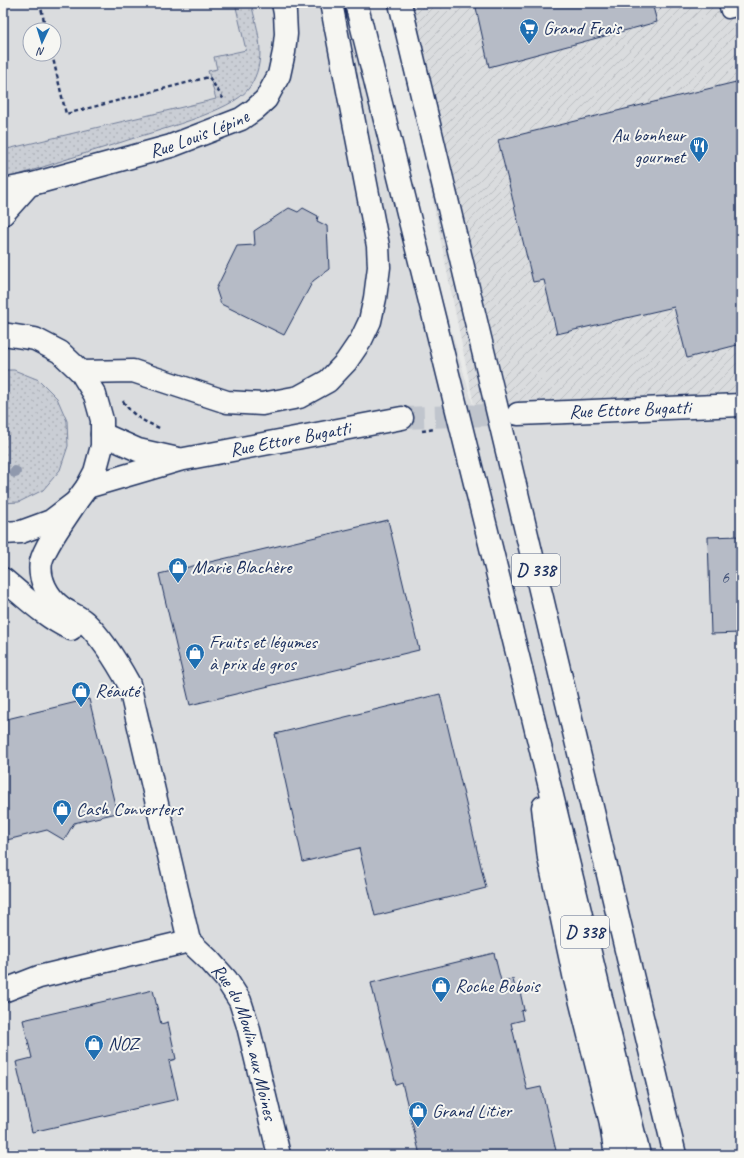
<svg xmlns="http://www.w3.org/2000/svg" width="744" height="1158" font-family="Caveat,sans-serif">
<defs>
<pattern id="industrial-furrows" width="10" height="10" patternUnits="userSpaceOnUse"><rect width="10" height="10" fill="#dadcde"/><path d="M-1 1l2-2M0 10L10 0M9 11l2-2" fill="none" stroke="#babdc1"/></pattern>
<pattern id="grass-dots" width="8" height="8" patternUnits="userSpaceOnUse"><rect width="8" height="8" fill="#caced5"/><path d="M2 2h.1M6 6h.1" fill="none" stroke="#adb1b9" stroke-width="1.8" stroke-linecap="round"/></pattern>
</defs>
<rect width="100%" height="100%" fill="#e9eae9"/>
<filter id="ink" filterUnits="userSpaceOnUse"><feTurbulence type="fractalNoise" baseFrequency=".025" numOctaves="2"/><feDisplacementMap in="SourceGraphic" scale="8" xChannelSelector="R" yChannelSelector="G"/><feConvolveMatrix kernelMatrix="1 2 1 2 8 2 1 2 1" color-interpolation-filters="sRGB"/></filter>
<g filter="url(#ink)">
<path fill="#dadcde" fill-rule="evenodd" d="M 3,3 L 356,3 L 476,415 L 741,405 L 741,1155 L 3,1155 ZM 30,30 L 54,30 L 54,54 L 30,54 Z"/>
<path fill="url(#industrial-furrows)" d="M 393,3 L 741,3 L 741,405 L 476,415 Z"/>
<path fill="url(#grass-dots)" stroke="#727e9a" d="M 235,3 L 251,3 C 258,32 268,60 249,88 C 233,112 151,132 122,142 C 82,154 43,167 3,180 L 3,150 L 216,99 L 208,71 L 217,69 L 214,57 L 246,50 Z
M 3,370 L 14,370 L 39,380 L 57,398 L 67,421 L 68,446 L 60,470 L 43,490 L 19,502 L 3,503 Z"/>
<path fill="#b6bbc6" stroke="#1b2f5e" d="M 475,3 L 652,3 L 657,22 L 489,67 Z
M 736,82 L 741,104 L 741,344 L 687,358 L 674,307 L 557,334 L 544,280 L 533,282 L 498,140 Z
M 289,208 L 298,212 L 303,208 L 318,216 L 317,221 L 327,226 L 329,269 L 313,281 L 284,335 L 221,304 L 216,289 L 237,246 L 255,245 L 254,231 Z
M 388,520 L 419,650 L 190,705 L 159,574 Z
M 741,536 L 741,633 L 711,634 L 708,537 Z
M 440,694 L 486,888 L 375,916 L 359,848 L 303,862 L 275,734 Z
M 89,699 L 117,813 L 74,823 L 64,840 L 47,830 L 3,841 L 3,720 Z
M 494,953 L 501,981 L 513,979 L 515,988 L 519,987 L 524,1010 L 521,1011 L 523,1020 L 511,1023 L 527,1090 L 541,1087 L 557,1155 L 420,1155 L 402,1083 L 396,1085 L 371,983 Z
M 153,990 L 161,1024 L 168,1022 L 176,1059 L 169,1061 L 178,1099 L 32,1132 L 16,1062 L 32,1058 L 23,1020 Z"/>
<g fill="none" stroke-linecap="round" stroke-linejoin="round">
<path stroke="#c0c5cd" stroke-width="22" stroke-dasharray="22 11" stroke-linecap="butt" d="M 402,418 L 517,414"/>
<defs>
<path id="service" d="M 726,3 L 728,11 L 741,8"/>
<g id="minor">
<path id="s1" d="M 3,190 L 29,185 L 171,146 L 241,119 L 254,110 L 266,99 L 279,75 L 284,52 L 286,34 L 285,13 L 283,3"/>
<path d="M 3,214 L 29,185"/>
<path d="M 3,334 L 35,339 L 60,352 L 81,372 L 95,395 L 102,420 L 102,446 L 95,472 L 87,487 L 76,502 L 51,521 L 21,532 L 3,533"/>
<path id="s2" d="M 518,414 L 741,405"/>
<path d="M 102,434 L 138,450 L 178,459"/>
<path id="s3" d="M 87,487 L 179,460 L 402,418"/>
<path id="s4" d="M 76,502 C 66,518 45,545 41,562 C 38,579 48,597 61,607 C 69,613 78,616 85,622 C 103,639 117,662 129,684 L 189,941 L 209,960 L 226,979 L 240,1001 L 248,1026 L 279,1155"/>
<path d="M 3,579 C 25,597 45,617 71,629"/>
<path d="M 3,991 L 39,977 L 189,941"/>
</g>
<path id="trunk" d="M 356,3 L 531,709 L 639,1155
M 400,3 L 675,1155
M 81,372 L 133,371 L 227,402 L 262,404 L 299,397 L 328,381 L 346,362 L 361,340 L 370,321 L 375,298 L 379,267 L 378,246 L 331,3
M 543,807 L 549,858 L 574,975 L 610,1119 L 616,1155"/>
</defs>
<use href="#service" stroke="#1b2f5e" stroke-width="17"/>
<use href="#minor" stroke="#1b2f5e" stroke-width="25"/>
<use href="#trunk" stroke="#1b2f5e" stroke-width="25"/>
<path stroke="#1b2f5e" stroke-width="2.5" stroke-dasharray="4 3" stroke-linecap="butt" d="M 40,3 L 46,30
M 52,54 L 66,114 L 209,77 L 224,100
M 123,401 C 133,417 145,422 162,429
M 422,431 L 435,429"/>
<use href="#service" stroke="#f6f6f2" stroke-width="14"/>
<use href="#minor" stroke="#f6f6f2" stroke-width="22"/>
<use href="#trunk" stroke="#f6f6f2" stroke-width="22"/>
</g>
<circle fill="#9099ad" cx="15" cy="472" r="6"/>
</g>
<defs>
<symbol id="supermarket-pin" viewBox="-11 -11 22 30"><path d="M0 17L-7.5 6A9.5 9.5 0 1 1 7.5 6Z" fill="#1f6fb2" stroke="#f6f6f2"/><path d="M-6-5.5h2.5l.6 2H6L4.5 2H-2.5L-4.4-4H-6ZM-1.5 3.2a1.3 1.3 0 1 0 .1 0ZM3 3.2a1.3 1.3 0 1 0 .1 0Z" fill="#fff"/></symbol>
<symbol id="restaurant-pin" viewBox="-11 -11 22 30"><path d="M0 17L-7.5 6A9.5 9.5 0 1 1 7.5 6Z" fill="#1f6fb2" stroke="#f6f6f2"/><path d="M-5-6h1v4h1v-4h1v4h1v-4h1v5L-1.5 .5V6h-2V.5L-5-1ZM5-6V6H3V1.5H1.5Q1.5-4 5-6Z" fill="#fff"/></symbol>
<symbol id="shop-pin" viewBox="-11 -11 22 30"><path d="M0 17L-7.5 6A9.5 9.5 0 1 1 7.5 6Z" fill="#1f6fb2" stroke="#f6f6f2"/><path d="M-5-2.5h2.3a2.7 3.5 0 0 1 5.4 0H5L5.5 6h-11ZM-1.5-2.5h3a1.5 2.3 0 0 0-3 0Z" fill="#fff"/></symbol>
</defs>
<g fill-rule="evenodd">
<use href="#supermarket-pin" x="518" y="17" width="22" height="30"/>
<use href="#restaurant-pin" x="688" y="135" width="22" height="30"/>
<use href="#shop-pin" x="167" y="556" width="22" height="30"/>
<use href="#shop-pin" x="184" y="642" width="22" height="30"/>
<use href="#shop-pin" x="70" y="680" width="22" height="30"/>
<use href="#shop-pin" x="51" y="798" width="22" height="30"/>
<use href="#shop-pin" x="430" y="975" width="22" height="30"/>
<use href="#shop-pin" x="83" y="1033" width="22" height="30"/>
<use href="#shop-pin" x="407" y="1100" width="22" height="30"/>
</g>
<g text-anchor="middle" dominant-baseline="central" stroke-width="4" stroke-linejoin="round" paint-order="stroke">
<g font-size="17" fill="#425278">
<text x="725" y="577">6</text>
</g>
<g fill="#f6f6f2" stroke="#5d6b8a" stroke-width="1">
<rect x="512" y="554" width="48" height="32" rx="3"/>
<rect x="561" y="916" width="48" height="32" rx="3"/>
</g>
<g font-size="18" font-weight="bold" fill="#1b2f5e">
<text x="536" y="570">D 338</text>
<text x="585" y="932">D 338</text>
</g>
<g font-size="19" fill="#1b2f5e" stroke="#f6f6f2" text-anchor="start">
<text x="543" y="28">Grand Frais</text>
<text x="685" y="135" text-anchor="end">Au bonheur<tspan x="685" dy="22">gourmet</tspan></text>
<text x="192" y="567">Marie Blachère</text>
<text x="209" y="642">Fruits et légumes<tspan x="209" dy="22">à prix de gros</tspan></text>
<text x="95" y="691">Réauté</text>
<text x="76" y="809">Cash Converters</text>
<text x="455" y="986">Roche Bobois</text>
<text x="108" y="1044">NOZ</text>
<text x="432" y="1111">Grand Litier</text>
</g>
<g font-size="19" fill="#1b2f5e" stroke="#f6f6f2">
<text stroke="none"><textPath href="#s1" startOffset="204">Rue Louis Lépine</textPath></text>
<text stroke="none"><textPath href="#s2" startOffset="112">Rue Ettore Bugatti</textPath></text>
<text stroke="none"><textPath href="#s3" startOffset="209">Rue Ettore Bugatti</textPath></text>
<text stroke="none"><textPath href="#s4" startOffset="609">Rue du Moulin aux Moines</textPath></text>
</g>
</g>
<rect width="744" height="1158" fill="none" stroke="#f6f6f2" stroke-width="16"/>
<rect x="8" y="8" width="728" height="1142" fill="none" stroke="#1b2f5e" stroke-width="1.5" filter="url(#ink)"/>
<g transform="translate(42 42) rotate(184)"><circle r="19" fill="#f6f6f2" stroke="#9ea6b7"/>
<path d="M0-3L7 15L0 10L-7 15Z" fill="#1f6fb2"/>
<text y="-6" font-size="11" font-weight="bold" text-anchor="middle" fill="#1b2f5e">N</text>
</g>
</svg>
